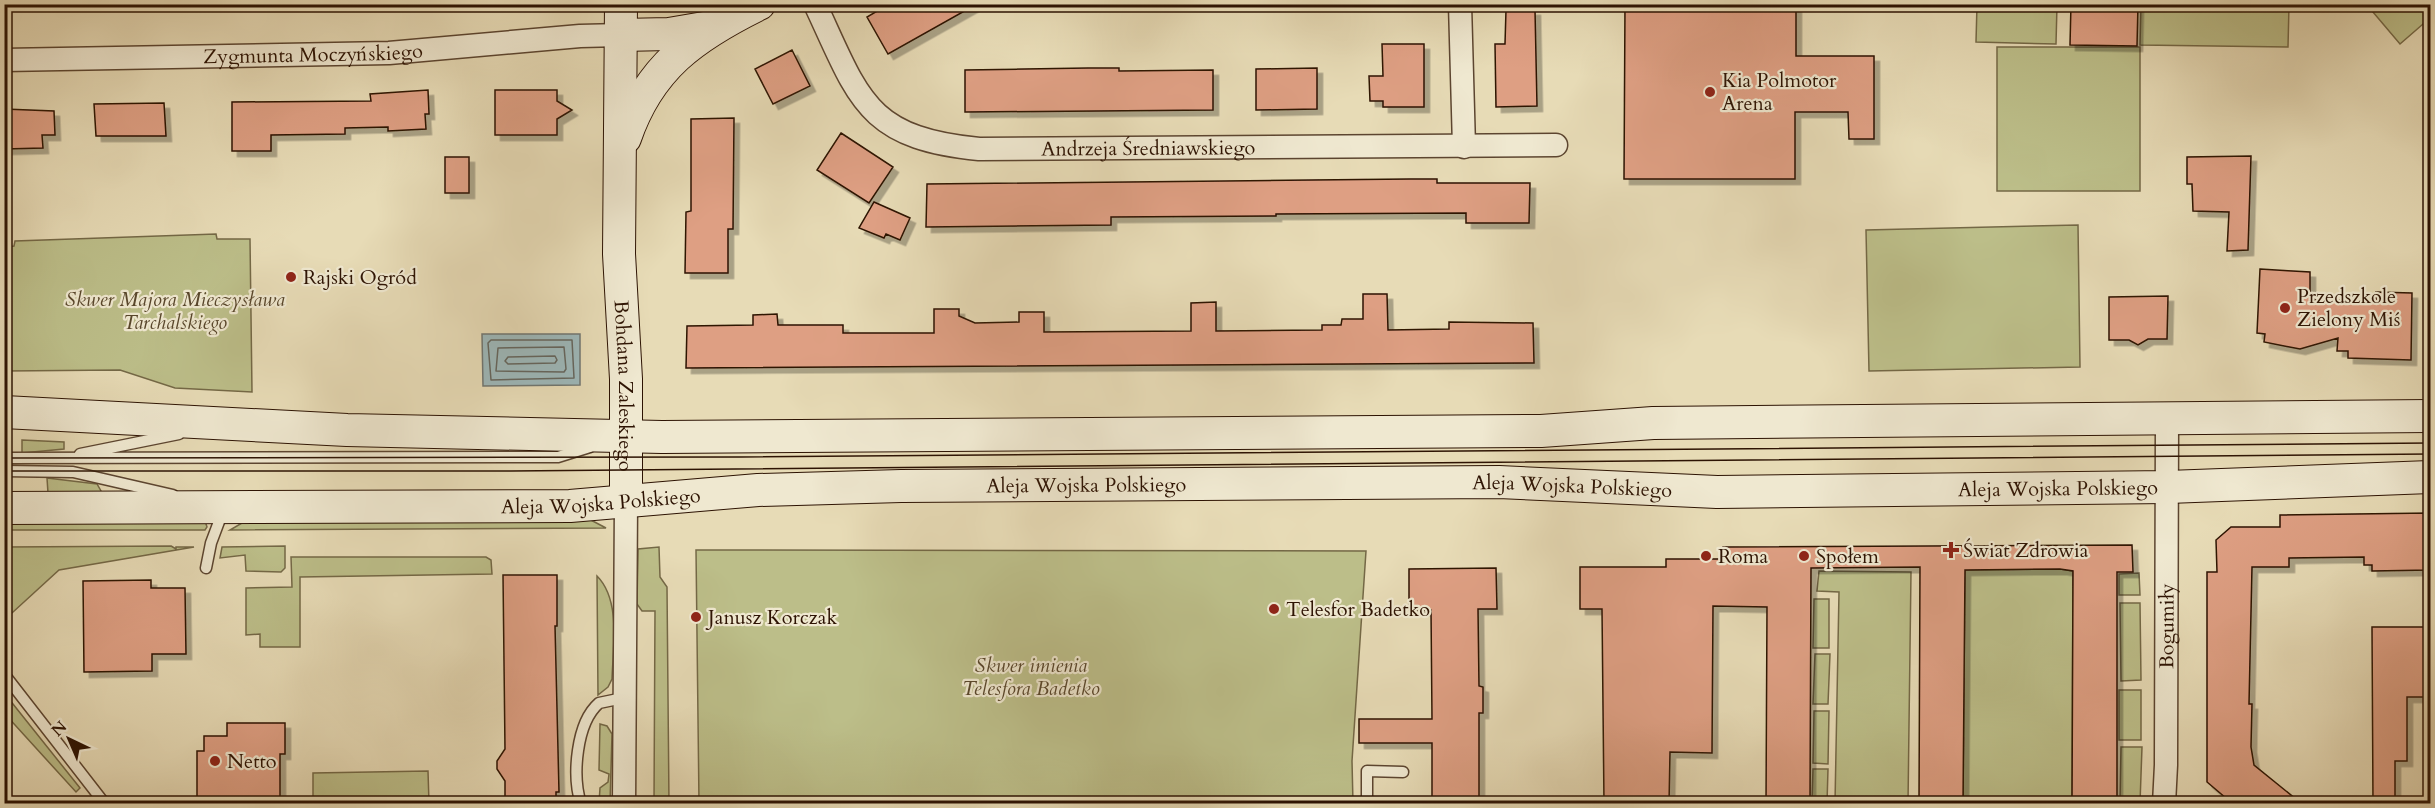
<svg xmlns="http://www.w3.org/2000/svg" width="2435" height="808" font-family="Cardo,serif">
<defs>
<filter id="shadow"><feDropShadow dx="5.5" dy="5.5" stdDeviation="0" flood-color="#0004"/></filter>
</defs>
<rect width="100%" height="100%" fill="#e7dbb6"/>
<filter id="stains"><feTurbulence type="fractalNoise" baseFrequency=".00333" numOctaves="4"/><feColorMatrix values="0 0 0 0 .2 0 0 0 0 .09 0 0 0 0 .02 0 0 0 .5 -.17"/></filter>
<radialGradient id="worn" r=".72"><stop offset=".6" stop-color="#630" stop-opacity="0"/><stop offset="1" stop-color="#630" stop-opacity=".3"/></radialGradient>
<path fill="#bcbe89" stroke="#746846" stroke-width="1.5" d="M 1977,5 L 2057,5 L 2056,44 L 1976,42 Z
M 2141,5 L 2289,5 L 2288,47 L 2140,45 Z
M 2367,5 L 2430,5 L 2430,18 L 2400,44 Z
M 1997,47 L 2140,47 L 2140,191 L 1997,191 Z
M 2078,225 L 2080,367 L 1869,371 L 1866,230 Z
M 216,234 L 217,239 L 250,239 L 252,392 L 175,388 L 120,370 L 5,371 L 5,247 L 14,246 L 15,241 Z
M 22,440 L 64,442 L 64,449 L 22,453 Z
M 47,478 L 97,484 L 101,491 L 99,494 L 48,493 Z
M 587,518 L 606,528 L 230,530 L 247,520 Z
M 4,521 L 205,521 L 207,527 L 205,530 L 5,530 Z
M 171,546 L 176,549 L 176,547 L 194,547 L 59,570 L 12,613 L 5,617 L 5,547 Z
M 285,546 L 285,568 L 281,572 L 246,571 L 245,555 L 220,558 L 222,547 Z
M 659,547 L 660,577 L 667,587 L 669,804 L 654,803 L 655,611 L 642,611 L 637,604 L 638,549 Z
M 696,550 L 1366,551 L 1352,761 L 1353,803 L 699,803 Z
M 291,557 L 486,557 L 491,560 L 492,574 L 300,577 L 300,647 L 260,647 L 260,634 L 246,635 L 246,588 L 292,587 Z
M 2060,569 L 2073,571 L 2072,803 L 1963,804 L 1965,570 Z
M 1819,571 L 1911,572 L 1908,803 L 1835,803 L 1839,592 L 1817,591 Z
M 2139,573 L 2140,595 L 2119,595 L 2119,574 Z
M 597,576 C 621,600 613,647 612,679 L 608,687 L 598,695 Z
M 1814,599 L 1829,599 L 1829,648 L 1813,648 Z
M 2120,603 L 2140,603 L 2141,680 L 2121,681 Z
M 1815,654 L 1830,654 L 1828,704 L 1813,704 Z
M 2119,690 L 2141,690 L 2141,740 L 2119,740 Z
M 5,694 L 80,788 L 76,792 L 5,714 Z
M 1814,711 L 1829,711 L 1828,764 L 1813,763 Z
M 600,724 L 607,726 L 612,734 L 610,803 L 599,803 L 600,788 L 608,782 L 609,774 L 599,770 Z
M 2121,747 L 2142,747 L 2140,803 L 2120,803 Z
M 1813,769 L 1828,769 L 1827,803 L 1812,803 Z
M 428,771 L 429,803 L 313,803 L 313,773 Z"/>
<path fill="#9db8ba" stroke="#707671" stroke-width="1.5" d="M 482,334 L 580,334 L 580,385 L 483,386 Z"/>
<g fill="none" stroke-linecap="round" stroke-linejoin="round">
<path stroke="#65665e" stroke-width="1.5" d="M 491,340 L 572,340 L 574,378 L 491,380 L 488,343 Z
M 564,347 L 566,369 L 564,372 L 496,371 L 498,348 Z
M 555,356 L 557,360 L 555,363 L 508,364 L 505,361 L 508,357 Z"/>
</g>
<path fill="#de9f83" stroke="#2d1303" stroke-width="1.5" filter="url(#shadow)" d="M 889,4 L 977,4 L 888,54 L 867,17 Z
M 1625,4 L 1796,4 L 1796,56 L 1874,56 L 1874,139 L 1849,139 L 1848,112 L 1795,112 L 1795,179 L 1624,179 Z
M 2071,4 L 2138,4 L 2137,46 L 2070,45 Z
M 1506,10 L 1535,10 L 1537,106 L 1496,107 L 1495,44 L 1505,44 Z
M 1382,44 L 1424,44 L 1424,107 L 1383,107 L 1383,101 L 1370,101 L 1369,76 L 1383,76 Z
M 792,50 L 810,86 L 773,104 L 755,69 Z
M 1088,68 L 1119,68 L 1119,71 L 1213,70 L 1213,110 L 965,112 L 965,70 Z
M 1317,68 L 1317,109 L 1256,110 L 1256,69 Z
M 428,90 L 429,114 L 425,114 L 426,129 L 388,131 L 388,127 L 345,128 L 345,134 L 271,135 L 271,151 L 232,151 L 232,102 L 371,101 L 370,94 Z
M 495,90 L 557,90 L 557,101 L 572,110 L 557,119 L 557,135 L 495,135 Z
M 164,103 L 166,136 L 96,136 L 94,104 Z
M 4,109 L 54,111 L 55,135 L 42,135 L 43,148 L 4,149 Z
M 734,118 L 733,229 L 728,229 L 728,273 L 685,273 L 686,212 L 691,211 L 691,119 Z
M 841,133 L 893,167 L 869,203 L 817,170 Z
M 2251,156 L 2248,250 L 2227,251 L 2229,212 L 2193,211 L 2192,184 L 2187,184 L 2187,157 Z
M 445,157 L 469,157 L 469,193 L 445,193 Z
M 1410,179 L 1437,179 L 1437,183 L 1530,183 L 1529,223 L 1466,223 L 1466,213 L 1276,214 L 1276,216 L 1111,217 L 1111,225 L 926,227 L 927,184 Z
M 874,202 L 910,218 L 900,240 L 886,234 L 884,238 L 859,228 Z
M 2260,269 L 2310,272 L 2310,300 L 2376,300 L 2376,292 L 2412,293 L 2411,360 L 2348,358 L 2348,351 L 2337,351 L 2338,338 L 2300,349 L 2264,342 L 2265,334 L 2257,333 Z
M 1363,294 L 1387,294 L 1388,330 L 1449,329 L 1449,322 L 1533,323 L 1534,363 L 686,368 L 687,326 L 753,325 L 753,315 L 777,314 L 778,325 L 843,325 L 843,333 L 934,333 L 934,309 L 959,309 L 959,316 L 975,323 L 1019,322 L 1019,312 L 1044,312 L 1044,332 L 1191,331 L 1191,303 L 1216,302 L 1216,331 L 1322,330 L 1322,325 L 1341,325 L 1342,319 L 1363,319 Z
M 2168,296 L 2167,339 L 2148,339 L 2138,345 L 2129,340 L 2109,340 L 2109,297 Z
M 2430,513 L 2430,570 L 2372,571 L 2372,565 L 2364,565 L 2364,557 L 2289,558 L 2289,567 L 2252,567 L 2249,704 L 2252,704 L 2251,747 L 2254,765 L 2302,804 L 2233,804 L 2207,782 L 2207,572 L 2217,572 L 2216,540 L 2231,527 L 2280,527 L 2280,515 Z
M 2132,545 L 2133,572 L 2117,572 L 2117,804 L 2072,804 L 2073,571 L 2060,569 L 1965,570 L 1963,804 L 1919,804 L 1920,567 L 1811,568 L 1810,804 L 1766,804 L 1767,607 L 1713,606 L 1712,753 L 1670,752 L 1669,804 L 1604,804 L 1602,609 L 1580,609 L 1580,567 L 1666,567 L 1666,559 L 1723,559 L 1723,547 Z
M 1496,568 L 1497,609 L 1478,609 L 1479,686 L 1483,687 L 1483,713 L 1479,713 L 1479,804 L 1432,804 L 1432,743 L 1359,743 L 1359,719 L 1432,719 L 1431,610 L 1409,610 L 1409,569 Z
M 503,575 L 557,575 L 557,626 L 555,626 L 559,792 L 556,792 L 556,804 L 505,804 L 505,781 L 497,769 L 497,761 L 505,749 Z
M 151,580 L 151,588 L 185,588 L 186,654 L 152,654 L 152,671 L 84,672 L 83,581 Z
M 2372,627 L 2430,627 L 2430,697 L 2407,697 L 2407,761 L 2395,761 L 2395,804 L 2373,804 Z
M 227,723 L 285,723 L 285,754 L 280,754 L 280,804 L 197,804 L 197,751 L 204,751 L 204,736 L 227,736 Z"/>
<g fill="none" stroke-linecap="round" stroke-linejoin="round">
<defs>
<path id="lane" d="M 80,454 L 179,434
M 4,458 L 558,457 L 590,447
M 4,471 L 73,472 L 173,495
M 206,568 L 211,543 L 223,511
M 4,674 L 105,804
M 581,804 C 572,776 576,723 599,703 L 623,698
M 1367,804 L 1367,771 L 1403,772"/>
<g id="street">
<path id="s1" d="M 815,4 C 859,98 865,138 979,149 L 1556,145"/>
<path d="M 1460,4 L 1464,147"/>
<path id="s2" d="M 4,60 L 389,53 L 580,36 L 621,35"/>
<path d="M 624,804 L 626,501"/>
<path id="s3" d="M 2164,804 L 2166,765 L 2167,418"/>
</g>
<g id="secondary">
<path id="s4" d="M 621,4 L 619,254 L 626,379 L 626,501"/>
<path d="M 621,35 L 669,34 L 710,27"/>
<path d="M 625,138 C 649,67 694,36 759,4"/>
<path d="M 4,412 L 347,430 L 662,437 L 1541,431 L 1653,423 L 2430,416"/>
<path id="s5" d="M 4,508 L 570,506 L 758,490 L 901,486 L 1499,482 L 1717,492 L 2168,487 L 2430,477"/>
</g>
</defs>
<use href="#lane" stroke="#5c4530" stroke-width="13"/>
<use href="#street" stroke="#5c4530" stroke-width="25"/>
<use href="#secondary" stroke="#2d1303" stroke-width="34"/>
<use href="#lane" stroke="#efe8d0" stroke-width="10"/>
<use href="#street" stroke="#efe8d0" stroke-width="22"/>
<use href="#secondary" stroke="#efe8d0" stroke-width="32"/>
<path stroke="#2d1303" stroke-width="1.5" d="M 4,458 L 740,457 L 2430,443
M 4,471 L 511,471 L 2430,454"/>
</g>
<g fill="#8f2418" stroke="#efe8d0" stroke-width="2">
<circle cx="1710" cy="92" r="6"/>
<circle cx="291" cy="277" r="6"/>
<circle cx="2285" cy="308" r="6"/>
<path d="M1948 541h6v6h6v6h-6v6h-6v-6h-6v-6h6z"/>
<circle cx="1706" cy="556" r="6"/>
<circle cx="1804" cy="556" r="6"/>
<circle cx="1274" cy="609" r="6"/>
<circle cx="696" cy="617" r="6"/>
<circle cx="215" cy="761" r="6"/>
</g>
<g text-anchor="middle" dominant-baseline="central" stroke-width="4.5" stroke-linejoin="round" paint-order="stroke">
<g font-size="20" fill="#2d1303" stroke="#efe8d0">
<text stroke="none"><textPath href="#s2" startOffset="309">Zygmunta Moczyńskiego</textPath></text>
<text stroke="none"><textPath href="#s1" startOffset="406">Andrzeja Średniawskiego</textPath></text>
<text stroke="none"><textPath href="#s4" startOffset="382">Bohdana Zaleskiego</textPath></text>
<text stroke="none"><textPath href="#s5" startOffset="1083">Aleja Wojska Polskiego</textPath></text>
<text stroke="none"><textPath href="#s5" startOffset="1569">Aleja Wojska Polskiego</textPath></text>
<text stroke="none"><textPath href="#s5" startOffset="2055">Aleja Wojska Polskiego</textPath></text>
<text stroke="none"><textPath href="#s5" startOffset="597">Aleja Wojska Polskiego</textPath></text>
<text stroke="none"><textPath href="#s3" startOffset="178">Bogumiły</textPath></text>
</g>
<g font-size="20" fill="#2d1303" stroke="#efe8d0" text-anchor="start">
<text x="1722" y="80">Kia Polmotor<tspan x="1722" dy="23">Arena</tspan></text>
<text x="303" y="277">Rajski Ogród</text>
<text x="2297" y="296">Przedszkole<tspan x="2297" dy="23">Zielony Miś</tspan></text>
<text x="1963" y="550">Świat Zdrowia</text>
<text x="1718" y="556">Roma</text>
<text x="1816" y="556">Społem</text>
<text x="1286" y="609">Telesfor Badetko</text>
<text x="708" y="617">Janusz Korczak</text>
<text x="227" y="761">Netto</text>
</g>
<g font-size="20" font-style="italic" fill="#58462b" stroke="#efe8d0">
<text x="175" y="299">Skwer Majora Mieczysława<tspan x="175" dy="23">Tarchalskiego</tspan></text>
<text x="1031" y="665">Skwer imienia<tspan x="1031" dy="23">Telesfora Badetko</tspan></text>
</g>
</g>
<rect width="2435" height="808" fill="none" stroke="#e7dbb6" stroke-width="24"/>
<rect x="6" y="6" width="2423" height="796" fill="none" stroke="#2d1303" stroke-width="3"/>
<rect x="12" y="12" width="2411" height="784" fill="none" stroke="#2d1303" stroke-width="1.5"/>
<g transform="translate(69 739) rotate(316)" stroke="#efe8d0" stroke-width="4.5" paint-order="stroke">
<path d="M0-4.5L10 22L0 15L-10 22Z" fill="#2d1303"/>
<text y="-9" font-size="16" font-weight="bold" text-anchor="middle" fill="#2d1303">N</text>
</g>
<rect width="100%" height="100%" filter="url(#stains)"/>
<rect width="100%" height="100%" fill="url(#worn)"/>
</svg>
